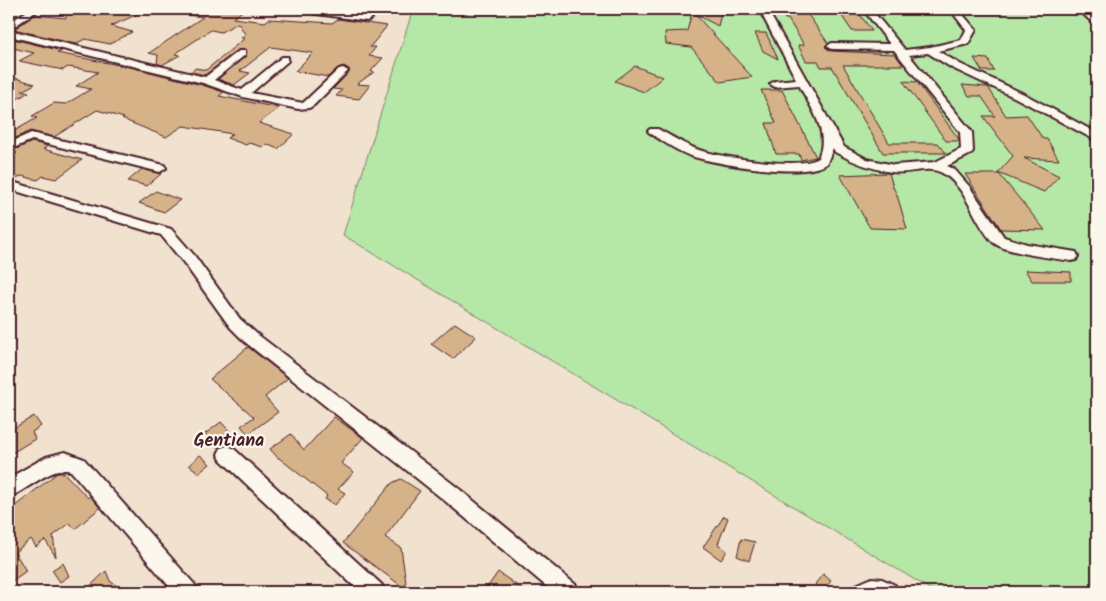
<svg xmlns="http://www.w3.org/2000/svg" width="1106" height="601" font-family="Kalam,sans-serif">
<rect width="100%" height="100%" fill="#f0e2ce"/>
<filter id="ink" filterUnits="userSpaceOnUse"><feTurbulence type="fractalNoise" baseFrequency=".02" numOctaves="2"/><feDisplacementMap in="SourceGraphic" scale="10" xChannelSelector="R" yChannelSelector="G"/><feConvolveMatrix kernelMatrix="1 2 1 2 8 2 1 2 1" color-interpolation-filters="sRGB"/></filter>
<g filter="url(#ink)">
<path fill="#b5e7a7" stroke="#808369" d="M 413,9 L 1097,9 L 1097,592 L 935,592 L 343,235 Z"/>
<path fill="#d5b287" stroke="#4a1f2b" d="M 66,9 L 149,9 L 111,26 L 132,32 L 110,44 L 85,39 L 75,44 L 14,29 L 35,15 L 66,18 Z
M 188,9 L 245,9 L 233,18 L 265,22 L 269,19 L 332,23 L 338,19 L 387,26 L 370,47 L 376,47 L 369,56 L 383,58 L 371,71 L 374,72 L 357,84 L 370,85 L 359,99 L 336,96 L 342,90 L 333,89 L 349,72 L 349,69 L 344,66 L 338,68 L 328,77 L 295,71 L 313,53 L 271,47 L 240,71 L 250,73 L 234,85 L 218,79 L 246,56 L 247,51 L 245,49 L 238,50 L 205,75 L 190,72 L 196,68 L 206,70 L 245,38 L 241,38 L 245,34 L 238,23 L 221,32 L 211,30 L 175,54 L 180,55 L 162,65 L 157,63 L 158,55 L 149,53 L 203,17 L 187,15 Z
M 686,9 L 722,9 L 718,26 L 695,14 L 752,77 L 720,82 L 691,47 L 666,44 L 665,32 L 687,31 L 692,12 Z
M 779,9 L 804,9 L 828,43 L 825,47 L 831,51 L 895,54 L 903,65 L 843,65 L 889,143 L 938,143 L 946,153 L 883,153 L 832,67 L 821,67 L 818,61 L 806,61 L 798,45 L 804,45 L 788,19 L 785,19 Z
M 837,9 L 858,12 L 872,31 L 852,31 Z
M 755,33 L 766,33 L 778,59 L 763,51 Z
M 9,38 L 62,51 L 57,53 L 134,68 L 202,85 L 224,92 L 219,96 L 279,108 L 259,123 L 294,134 L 278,149 L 266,144 L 263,147 L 249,143 L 246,145 L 227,138 L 233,134 L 183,126 L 166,137 L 122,119 L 124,118 L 97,110 L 54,137 L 30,131 L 9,141 L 9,134 L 37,118 L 32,116 L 54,103 L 66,104 L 91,89 L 76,86 L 98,72 L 68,67 L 63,70 L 19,61 L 34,53 L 9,47 Z
M 974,58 L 988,59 L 994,71 L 982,71 Z
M 635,66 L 663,77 L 644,92 L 615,81 Z
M 9,76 L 35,84 L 22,91 L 29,92 L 9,104 Z
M 903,81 L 917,82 L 958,138 L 959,141 L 946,141 Z
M 962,85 L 988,87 L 1006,116 L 1027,115 L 1043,139 L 1047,139 L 1059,160 L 1024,158 L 1059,176 L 1044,192 L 998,173 L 1013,156 L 983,116 L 995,116 L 981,96 L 969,96 Z
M 761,90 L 782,90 L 816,157 L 801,160 L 799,154 L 776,154 L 766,123 L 776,123 Z
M 32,142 L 48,146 L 43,149 L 82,160 L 56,179 L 43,176 L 38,180 L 21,176 L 15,180 L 9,177 L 9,159 L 17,153 L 12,151 Z
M 142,169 L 160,174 L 162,173 L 147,186 L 128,181 Z
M 889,173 L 893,187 L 897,195 L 907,229 L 870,228 L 840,175 Z
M 965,174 L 999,174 L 1045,230 L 1001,229 Z
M 156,191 L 180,200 L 164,212 L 139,203 Z
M 1025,270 L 1071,272 L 1071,281 L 1032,281 Z
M 455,323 L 476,337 L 453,359 L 431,344 Z
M 248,347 L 288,378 L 265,397 L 278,412 L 248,434 L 241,426 L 254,417 L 210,379 Z
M 34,416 L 41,426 L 32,432 L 35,439 L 12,453 L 9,446 L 9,431 Z
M 334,417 L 363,438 L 341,463 L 354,472 L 338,489 L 345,493 L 335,505 L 325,499 L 327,496 L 279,458 L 278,458 L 270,449 L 291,434 L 304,450 Z
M 221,422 L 234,436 L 218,448 L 205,434 Z
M 200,455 L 210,464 L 199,473 L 189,465 Z
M 57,473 L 64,473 L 88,498 L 90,496 L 100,508 L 75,529 L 70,523 L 53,536 L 56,557 L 45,540 L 36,547 L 31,539 L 15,552 L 26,571 L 9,583 L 9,511 Z
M 401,479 L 420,491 L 385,537 L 401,548 L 407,590 L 343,543 L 392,483 Z
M 724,516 L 728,518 L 718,544 L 727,551 L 721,560 L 703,547 Z
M 741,539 L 755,542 L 749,561 L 737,556 Z
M 63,563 L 69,576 L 60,582 L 52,570 Z
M 106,571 L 110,581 L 125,592 L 84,592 Z
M 498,572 L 526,592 L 484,592 Z
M 823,574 L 831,581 L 823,591 L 815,584 Z"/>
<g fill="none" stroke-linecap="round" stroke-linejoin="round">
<defs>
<path id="minor" d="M 30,9 L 40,9 L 9,30 L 9,23 Z
M 299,9 L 320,9 L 367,15 L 372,18 L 367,21 L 303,12 Z
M 759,9 L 767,9 L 844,147 L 867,159 L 894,165 L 935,162 L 961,149 L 960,132 L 894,50 L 832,49 L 827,46 L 832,43 L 890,44 L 863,9 L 871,9 L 905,50 L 930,47 L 961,40 L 966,30 L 950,9 L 958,9 L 976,30 L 968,44 L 938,51 L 960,64 L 1024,94 L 1097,133 L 1097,141 L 1016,98 L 952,68 L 928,53 L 909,55 L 972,132 L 973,151 L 971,154 L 947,166 L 954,169 L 969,186 L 1004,237 L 1027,244 L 1076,252 L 1078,256 L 1076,260 L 1071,261 C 1055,258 1004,253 993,242 C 975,224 967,188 944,174 C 929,164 909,175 892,172 C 871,169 853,162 835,152 L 833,148 L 827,163 C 807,180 719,164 694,157 C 678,152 664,142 650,133 L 648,131 L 650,129 L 658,129 C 671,136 685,145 699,150 C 718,157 804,170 818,158 C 830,132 811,108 799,85 L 775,87 L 770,84 L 775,81 L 796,79 Z
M 1078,9 L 1087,9 L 1097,18 L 1097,25 L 1094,24 Z
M 9,30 L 205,77 L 239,51 L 245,51 L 245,55 L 214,80 L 242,90 L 282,57 L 288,57 L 288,61 L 251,93 L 303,103 L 339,69 L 343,68 L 348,71 L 314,105 L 309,108 L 298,109 L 243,97 L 203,83 L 9,36 Z
M 31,133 L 164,165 L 166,168 L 160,172 L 32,140 L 9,150 L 9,143 Z
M 9,181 L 171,229 L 194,255 L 240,319 L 257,334 L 458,488 L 576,585 L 579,592 L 553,592 L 444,500 L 245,342 L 230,327 L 184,263 L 161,235 L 9,189 Z
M 227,446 L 233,448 L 382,585 L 385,592 L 360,592 L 221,460 L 218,454 L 221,448 Z
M 65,452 L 84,459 L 195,585 L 198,592 L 174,592 L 71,471 C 52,465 27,491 9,497 L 9,478 L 46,457 Z
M 872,578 L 882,579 L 895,585 L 898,592 L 853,592 L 856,585 Z"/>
</defs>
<use href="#minor" stroke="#4a1f2b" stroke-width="4"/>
<use href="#minor" fill="#fbf7ec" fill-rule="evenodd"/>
</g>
</g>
<g text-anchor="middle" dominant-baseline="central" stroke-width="4.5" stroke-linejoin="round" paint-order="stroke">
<g font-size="18" font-weight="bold" fill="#4a1f2b" stroke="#fbf7ec">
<text x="229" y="441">Gentiana</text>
</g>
</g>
<rect width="1106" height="601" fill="none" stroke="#fbf7ec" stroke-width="30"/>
<rect x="15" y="15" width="1076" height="571" fill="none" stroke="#4a1f2b" stroke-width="2" filter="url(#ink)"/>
</svg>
